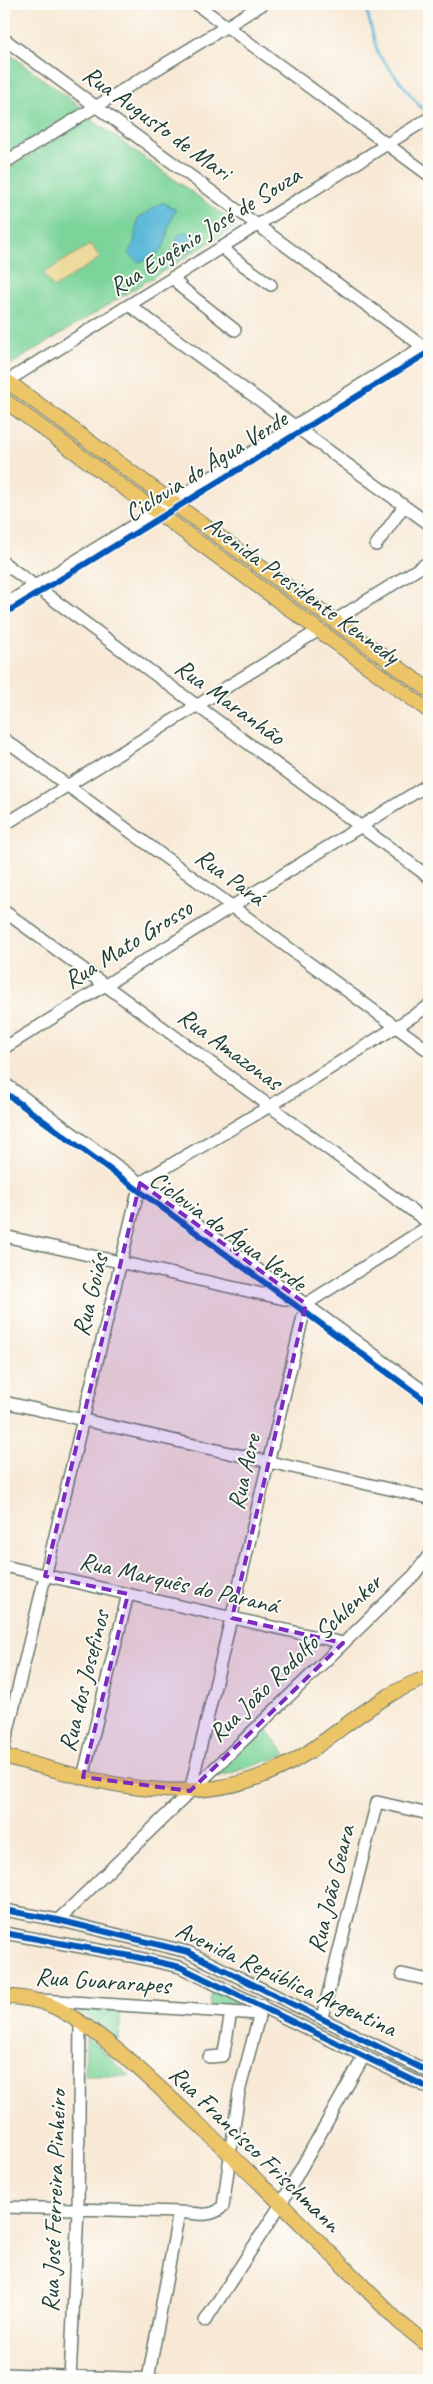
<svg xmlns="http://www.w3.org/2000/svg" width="433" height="2384" font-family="Caveat,sans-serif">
<rect width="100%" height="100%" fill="#fdfcf7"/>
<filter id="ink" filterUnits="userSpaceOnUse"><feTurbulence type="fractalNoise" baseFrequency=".02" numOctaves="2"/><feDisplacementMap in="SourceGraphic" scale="10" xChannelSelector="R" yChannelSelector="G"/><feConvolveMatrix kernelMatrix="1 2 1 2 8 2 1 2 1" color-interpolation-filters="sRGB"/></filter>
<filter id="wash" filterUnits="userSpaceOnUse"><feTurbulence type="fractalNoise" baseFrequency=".0096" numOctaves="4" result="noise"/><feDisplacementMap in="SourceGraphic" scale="20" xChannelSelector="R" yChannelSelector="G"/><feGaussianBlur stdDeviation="1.12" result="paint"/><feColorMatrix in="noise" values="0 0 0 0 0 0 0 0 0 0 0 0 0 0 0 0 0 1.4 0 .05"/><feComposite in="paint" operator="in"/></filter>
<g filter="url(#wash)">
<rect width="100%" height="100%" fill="#f8e9d6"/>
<path fill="#7cd49a" stroke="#4e8867" d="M 4,50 L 82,108 L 4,155 Z
M 89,118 L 236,224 L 235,227 L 5,368 L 4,171 Z
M 263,1725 L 286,1755 L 215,1778 Z
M 213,1987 L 246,2002 L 244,2009 L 209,2006 Z
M 66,2003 L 121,2009 L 119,2040 Z
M 86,2036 L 130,2076 L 85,2076 Z"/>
<path fill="#eeda9e" stroke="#868c69" d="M 91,244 L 100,258 L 53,288 L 44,273 Z"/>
<path fill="#5ab8d9" stroke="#3c7a86" d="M 163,202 L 176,210 C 160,235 177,250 139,262 L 128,253 L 134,243 L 138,218 Z
M176 242a10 10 0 1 1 20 0a10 10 0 1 1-20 0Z"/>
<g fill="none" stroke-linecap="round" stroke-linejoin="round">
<path stroke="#5ab8d9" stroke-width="2.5" d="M 365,4 L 378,54 L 422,109"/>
</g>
</g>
<g filter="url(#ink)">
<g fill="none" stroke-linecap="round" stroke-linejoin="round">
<defs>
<path id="minor" d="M 196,4 L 429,175
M 4,39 L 429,351
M 4,163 L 263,4
M 222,247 L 235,259 L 271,285
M 173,277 L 182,288 L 235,330
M 129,305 L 429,524
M 4,383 L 429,118
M 376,545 L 404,506
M 4,563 L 429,877
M 4,605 L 429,343
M 334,621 L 429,562
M 4,739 L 429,1051
M 4,825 L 319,630
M 4,911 L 429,1223
M 4,1048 L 429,784
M 4,1083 L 429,1395
M 4,1236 L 302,1303
M 4,1402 L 429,1498
M 4,1566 L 343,1643
M 4,1747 L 140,1183 L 270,1106 L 429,1006
M 83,1777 L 128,1594
M 190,1791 L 306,1304 L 429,1226
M 4,1910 L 58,1920 L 188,1952 L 429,2072
M 58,1920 L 414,1575 L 429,1555
M 4,1933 L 131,1956 L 180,1967 L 429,2088
M 402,1974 L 429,1980
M 41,2000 L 259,2014
M 322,2017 L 377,1802 L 429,1814
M 209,2057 L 222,2056 L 224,2052 L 231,2012
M 4,2207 L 179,2212 C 194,2213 212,2219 223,2206 L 239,2092 L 262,2005
M 205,2321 L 281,2204 L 364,2056
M 4,2374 L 184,2380
M 148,2379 L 179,2212
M 70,2380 L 78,2209 L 80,2023"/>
<path id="major" d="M 4,379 L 429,690
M 4,400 L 429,711
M 4,1756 C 109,1785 207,1818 307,1753 C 347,1726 383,1692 429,1677
M 4,1996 C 25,1998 43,2000 62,2011 C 111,2039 152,2081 193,2119 C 264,2185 331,2254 399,2322 L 429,2346"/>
</defs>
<use href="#minor" stroke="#6b796d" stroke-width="14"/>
<use href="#major" stroke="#6b796d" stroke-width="16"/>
<use href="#minor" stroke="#fff" stroke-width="11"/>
<use href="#major" stroke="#edc569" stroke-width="14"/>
<defs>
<path id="cycleway" d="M 4,614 L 429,352
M 4,1092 L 429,1403
M 4,1910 L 58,1920 L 188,1952 L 429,2072
M 4,1933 L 131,1956 L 180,1967 L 429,2088"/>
</defs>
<use href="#cycleway" stroke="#fdfcf7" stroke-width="9"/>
<use href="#cycleway" stroke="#0057b8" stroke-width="6"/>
</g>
</g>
<path fill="#7b2cbf" fill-opacity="0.2" stroke="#7b2cbf" stroke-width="4" stroke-dasharray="10 6" stroke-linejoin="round" d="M 140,1183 L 306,1304 L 232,1618 L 343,1643 L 190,1791 L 83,1777 L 128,1594 L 45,1576 Z"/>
<g text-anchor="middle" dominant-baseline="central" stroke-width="4" stroke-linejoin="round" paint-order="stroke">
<g font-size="25" fill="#1f3d34" stroke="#fdfcf7">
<text transform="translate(157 123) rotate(36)">Rua Augusto de Mari</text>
<text transform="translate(205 231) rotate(-32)">Rua Eugênio José de Souza</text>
<text transform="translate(206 466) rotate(-32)">Ciclovia do Água Verde</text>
<text transform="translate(302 590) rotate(36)">Avenida Presidente Kennedy</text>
<text transform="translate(230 702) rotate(36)">Rua Maranhão</text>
<text transform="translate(230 877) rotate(36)">Rua Pará</text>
<text transform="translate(128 944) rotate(-32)">Rua Mato Grosso</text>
<text transform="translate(230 1049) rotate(36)">Rua Amazonas</text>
<text transform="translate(228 1231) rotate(36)">Ciclovia do Água Verde</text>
<text transform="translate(90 1295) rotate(-76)">Rua Goiás</text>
<text transform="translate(244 1472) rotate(-77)">Rua Acre</text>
<text transform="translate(179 1583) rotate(13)">Rua Marquês do Paraná</text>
<text transform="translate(295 1658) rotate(-44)">Rua João Rodolfo Schlenker</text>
<text transform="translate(84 1681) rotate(-76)">Rua dos Josefinos</text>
<text transform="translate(331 1889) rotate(-76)">Rua João Geara</text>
<text transform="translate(286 1979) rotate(25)">Avenida República Argentina</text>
<text transform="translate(103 1981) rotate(4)">Rua Guararapes</text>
<text transform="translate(255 2149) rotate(44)">Rua Francisco Frischmann</text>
<text transform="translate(54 2201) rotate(-88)">Rua José Ferreira Pinheiro</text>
</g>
</g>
<rect width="433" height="2384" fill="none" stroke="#fdfcf7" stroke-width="20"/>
</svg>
